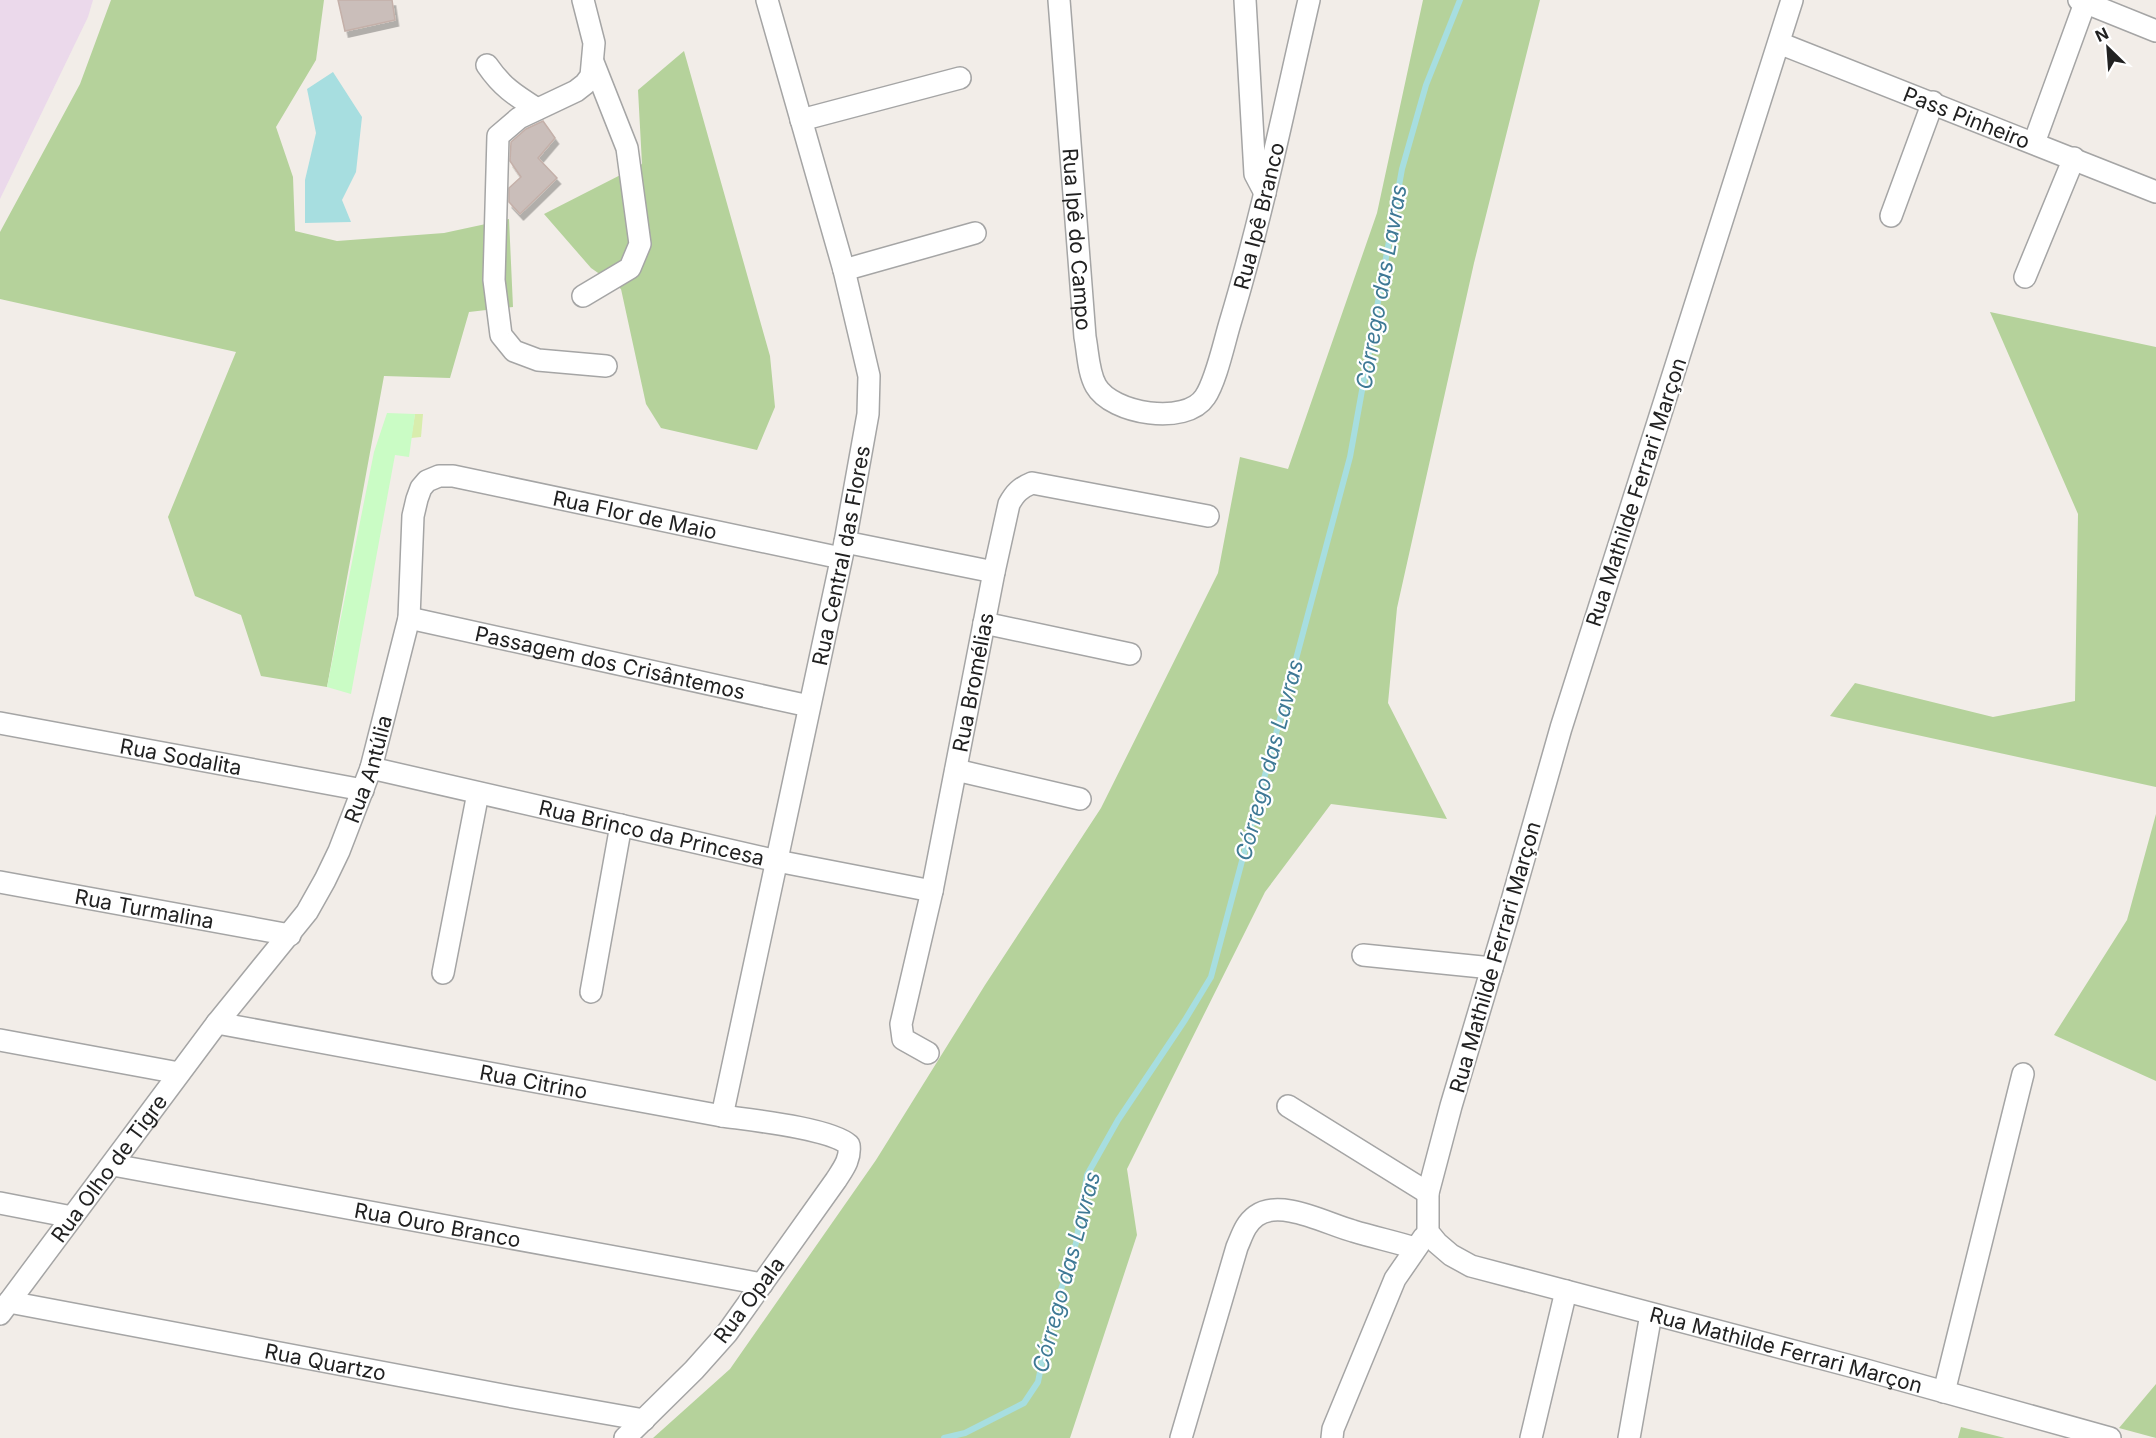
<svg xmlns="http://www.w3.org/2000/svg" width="2156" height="1438" font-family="Inter,sans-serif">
<defs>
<filter id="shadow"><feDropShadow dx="3.5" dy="6" stdDeviation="0" flood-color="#0004"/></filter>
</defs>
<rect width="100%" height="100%" fill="#f2ede8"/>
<path fill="#ebd9eb" d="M 0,0 L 93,0 L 88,17 L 0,199 Z"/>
<path fill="#d8edad" d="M 415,414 L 423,414 L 421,437 L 411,438 Z"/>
<path fill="#b5d29b" d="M 111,0 L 324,0 L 316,60 L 276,127 L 293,177 L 295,231 L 337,241 L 444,233 L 509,219 L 513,307 L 469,312 L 450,378 L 384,376 L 327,687 L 261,676 L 241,615 L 195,596 L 168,517 L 236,352 L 0,299 L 0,232 L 80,84 Z
M 1423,0 L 1540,0 L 1474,263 L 1397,608 L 1388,703 L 1447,819 L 1331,804 L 1265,892 L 1127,1169 L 1137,1235 L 1070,1438 L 653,1438 L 730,1369 L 876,1160 L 985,985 L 1101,808 L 1218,573 L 1240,457 L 1288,469 L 1377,213 Z
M 684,51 L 770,356 L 775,407 L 757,450 L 661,428 L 646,404 L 621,289 L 591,268 L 544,214 L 642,164 L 638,90 Z
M 1990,312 L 2156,347 L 2156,787 L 1830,716 L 1855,683 L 1993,717 L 2075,701 L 2078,514 Z
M 2156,814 L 2156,1081 L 2054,1035 L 2127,920 Z
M 2156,1384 L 2156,1438 L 2119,1428 Z
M 1961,1427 L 2005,1438 L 1958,1438 Z"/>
<path fill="#cafcc5" d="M 387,413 L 415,414 L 409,457 L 395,455 L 351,694 L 327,687 L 374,452 Z"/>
<path fill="#a7dee0" d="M 333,72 L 362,117 L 356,172 L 342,200 L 351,222 L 305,223 L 305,180 L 316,133 L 307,89 Z"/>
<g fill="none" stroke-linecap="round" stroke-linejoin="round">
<path stroke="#a7dee0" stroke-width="6" d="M 944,1438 L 965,1433 L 1024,1403 L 1038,1382 L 1049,1327 L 1076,1243 L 1087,1175 L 1118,1120 L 1185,1020 L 1211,977 L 1350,457 L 1402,169 L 1426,85 L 1460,0"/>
</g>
<path fill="#cabeba" stroke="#c4b0a9" stroke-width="1.5" filter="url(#shadow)" d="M 338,0 L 392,0 L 395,20 L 345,31 Z
M 543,121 L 555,138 L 538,158 L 557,178 L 520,214 L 509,202 L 509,188 L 521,177 L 510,161 L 511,142 L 526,129 Z"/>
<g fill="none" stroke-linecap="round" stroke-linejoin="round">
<defs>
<g id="minor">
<path d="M 583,0 L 594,43 L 591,76 L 585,84 L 576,91 L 519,118 L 498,136 L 494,280 L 501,335 L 514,351 L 538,360 L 606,366"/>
<path id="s1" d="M 1059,0 L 1085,337 C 1088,352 1088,372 1096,386 C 1112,414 1186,426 1205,397 C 1216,381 1224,343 1230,323 C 1262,217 1284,108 1309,0"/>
<path d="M 1245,0 L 1255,174 L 1265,193"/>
<path id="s2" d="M 1792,0 L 1561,728 L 1509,911 L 1451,1106 L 1428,1193 L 1428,1232 L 1437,1243 L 1451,1255 L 1471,1266 L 1862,1369 L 2110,1438"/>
<path d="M 2079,0 L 2156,31"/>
<path id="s3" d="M 1779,43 L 2156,192"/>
<path d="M 487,65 C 502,87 515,95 537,109"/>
<path d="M 801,120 L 960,78"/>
<path d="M 2034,143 L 2085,3"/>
<path d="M 1891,216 L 1933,102"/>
<path d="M 844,270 L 975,233"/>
<path d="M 2025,277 L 2074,158"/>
<path d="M 583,296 L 630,268 L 640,244 L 627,148 L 593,62"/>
<path d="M 845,542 L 994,572"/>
<path id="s4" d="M 409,618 L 809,706"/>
<path d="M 984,623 L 1130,654"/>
<path id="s5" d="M 0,723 L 363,790"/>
<path id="s6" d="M 371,768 L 777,861 L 932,891"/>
<path d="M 956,770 L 1080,799"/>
<path id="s7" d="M 0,882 L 290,935"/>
<path d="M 1363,955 L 1492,968"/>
<path d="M 443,973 L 478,793"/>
<path d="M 591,992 L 621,825"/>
<path id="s8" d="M 217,1023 L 722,1116 C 750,1120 830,1128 849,1145 C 851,1159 843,1169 836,1180 L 727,1333 L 694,1370 L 625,1438"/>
<path d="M 0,1040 L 179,1073"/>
<path id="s9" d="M 928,1053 L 903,1039 L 901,1024 L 932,891 L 994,572 L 1009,504 C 1015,493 1020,488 1032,483 L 1208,516"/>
<path d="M 1288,1106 L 1428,1193"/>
<path id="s10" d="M 722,1116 L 845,542 L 868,414 L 869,376 L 862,346 L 844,270 L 767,0"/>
<path id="s11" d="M 113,1165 L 762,1284"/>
<path d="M 0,1203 L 72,1217"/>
<path id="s12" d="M 9,1302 L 508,1396 L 644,1420"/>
<path id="s13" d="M 0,1314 L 217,1023 L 307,912 L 325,880 L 339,851 L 371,768 L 409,618 L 413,516 L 417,499 L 421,488 L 427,481 L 439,476 L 453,476 L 841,558"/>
<path d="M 1944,1392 L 2023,1074"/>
<path d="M 1181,1438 L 1237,1247 C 1242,1236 1245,1224 1256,1216 C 1280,1198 1327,1224 1353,1231 C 1373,1237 1395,1242 1415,1248"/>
<path d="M 1332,1438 L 1333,1429 L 1395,1279 L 1424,1237"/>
<path d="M 1531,1438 L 1566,1291"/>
<path d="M 1629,1438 L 1651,1314"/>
</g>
</defs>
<use href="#minor" stroke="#a5a5a5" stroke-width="24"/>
<use href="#minor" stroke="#fff" stroke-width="21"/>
</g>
<g text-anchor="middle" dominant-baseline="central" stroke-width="4.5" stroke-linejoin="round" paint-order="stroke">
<g font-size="21" fill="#212121" stroke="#fff">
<text stroke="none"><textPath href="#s3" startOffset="202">Pass Pinheiro</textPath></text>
<text stroke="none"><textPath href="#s1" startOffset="700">Rua Ipê Branco</textPath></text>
<text stroke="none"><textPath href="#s1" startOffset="240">Rua Ipê do Campo</textPath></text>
<text transform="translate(1636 492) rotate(-72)">Rua Mathilde Ferrari Marçon</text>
<text stroke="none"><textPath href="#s13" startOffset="1172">Rua Flor de Maio</textPath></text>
<text stroke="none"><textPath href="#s10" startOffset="573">Rua Central das Flores</textPath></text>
<text stroke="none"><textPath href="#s4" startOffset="206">Passagem dos Crisântemos</textPath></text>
<text stroke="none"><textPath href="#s9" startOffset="393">Rua Bromélias</textPath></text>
<text stroke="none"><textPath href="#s5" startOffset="184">Rua Sodalita</textPath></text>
<text stroke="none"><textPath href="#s13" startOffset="662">Rua Antúlia</textPath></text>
<text stroke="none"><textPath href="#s6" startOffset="288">Rua Brinco da Princesa</textPath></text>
<text stroke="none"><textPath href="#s7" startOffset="147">Rua Turmalina</textPath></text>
<text transform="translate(1495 957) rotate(-74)">Rua Mathilde Ferrari Marçon</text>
<text stroke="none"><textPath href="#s8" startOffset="322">Rua Citrino</textPath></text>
<text stroke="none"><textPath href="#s13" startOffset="182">Rua Olho de Tigre</textPath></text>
<text stroke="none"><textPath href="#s11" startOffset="330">Rua Ouro Branco</textPath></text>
<text transform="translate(749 1300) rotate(-53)">Rua Opala</text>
<text stroke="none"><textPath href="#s2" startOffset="1668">Rua Mathilde Ferrari Marçon</textPath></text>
<text stroke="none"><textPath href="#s12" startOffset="322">Rua Quartzo</textPath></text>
</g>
<g font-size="22" font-style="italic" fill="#3e7995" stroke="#fff">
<text transform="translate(1381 287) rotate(-80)">Córrego das Lavras</text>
<text transform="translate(1269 760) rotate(-75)">Córrego das Lavras</text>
<text transform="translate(1066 1272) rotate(-75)">Córrego das Lavras</text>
</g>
</g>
<g transform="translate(2108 48) rotate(335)" stroke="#ffffff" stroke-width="4.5" paint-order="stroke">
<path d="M0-4.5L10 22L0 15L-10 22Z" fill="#212121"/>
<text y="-9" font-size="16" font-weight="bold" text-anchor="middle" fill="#212121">N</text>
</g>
</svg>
